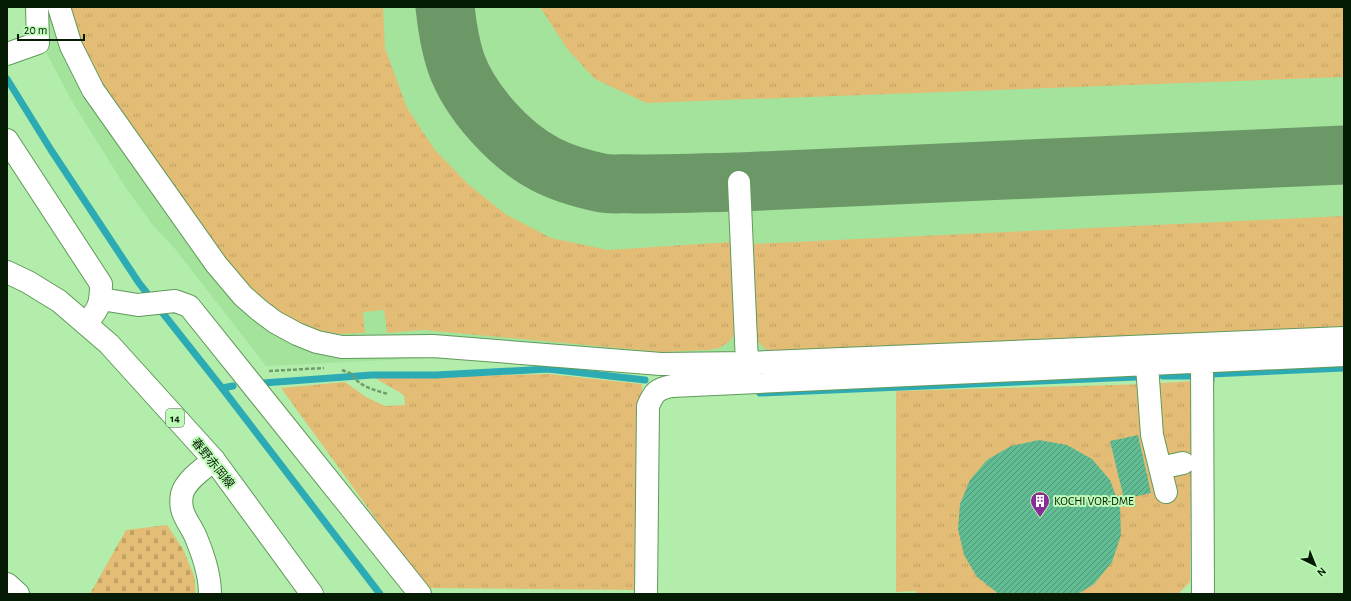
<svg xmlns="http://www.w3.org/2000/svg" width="1351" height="601" font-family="'Alegreya Sans','Noto Sans JP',sans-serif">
<defs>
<pattern id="grass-tufts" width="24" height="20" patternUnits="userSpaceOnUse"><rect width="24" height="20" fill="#e3bd75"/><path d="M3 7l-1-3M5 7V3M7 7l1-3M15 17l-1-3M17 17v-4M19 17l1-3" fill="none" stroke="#c1a264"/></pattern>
<pattern id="cemetery-stones" width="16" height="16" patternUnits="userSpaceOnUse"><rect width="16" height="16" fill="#e3bd75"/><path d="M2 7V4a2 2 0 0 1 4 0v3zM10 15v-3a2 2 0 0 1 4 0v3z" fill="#c1a264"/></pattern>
<pattern id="building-hatch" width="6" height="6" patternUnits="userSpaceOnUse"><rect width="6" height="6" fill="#62bc93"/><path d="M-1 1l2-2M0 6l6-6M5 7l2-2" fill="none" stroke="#4f9876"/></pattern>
</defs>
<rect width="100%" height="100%" fill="#b2edab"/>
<path fill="#a3e39c" d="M 45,7 L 1344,7 L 1344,348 L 741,374 L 430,358 L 266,366 L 176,250 L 152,224 L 126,188 L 73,103 L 47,54 Z"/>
<path fill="url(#grass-tufts)" d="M 69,7 L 383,7 L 385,48 L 407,108 L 435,150 L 468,184 L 505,214 L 551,238 L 608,250 L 730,242 L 735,333 L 729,342 L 719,348 L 709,350 L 661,352 L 424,330 L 387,333 L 384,310 L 363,312 L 365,333 L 338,334 L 309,328 L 289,319 L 237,281 L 87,64 Z
M 540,7 L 1344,7 L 1344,77 L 646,103 L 595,79 L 568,50 Z
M 1344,216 L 1344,331 L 770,352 L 763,347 L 757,340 L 751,244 Z
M 548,374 L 642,384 L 639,590 L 426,588 L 281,388 L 345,382 L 366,397 L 385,406 L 405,405 L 404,395 L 375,378 Z
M 1192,381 L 1190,582 L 1179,593 L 916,594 L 916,591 L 896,592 L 896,391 L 1148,384 Z"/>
<path fill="url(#cemetery-stones)" d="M 167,525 L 183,549 L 194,576 L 196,594 L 90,594 L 126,530 Z"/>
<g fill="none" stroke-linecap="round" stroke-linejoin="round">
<path stroke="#2dabb4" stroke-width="7" d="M 7,79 L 51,150 L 139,283 L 222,388 L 380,594
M 1163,376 L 1193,376
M 1211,381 L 1211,374 L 1344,368
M 263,383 L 372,375 L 436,375 L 548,369 L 645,380
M 222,388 L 233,386
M 760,393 L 1136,377"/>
<path stroke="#6c9868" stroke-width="59" d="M 445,7 C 447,26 450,45 456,63 C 470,102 509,145 545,164 C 562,173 583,179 602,183 C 613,185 625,183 636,184 C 670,184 704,183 739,182 L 1344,155"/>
</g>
<path fill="url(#building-hatch)" d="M 1138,435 L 1151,493 L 1124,499 L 1110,441 Z
M 1039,440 L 1067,445 L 1092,459 L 1110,480 L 1120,507 L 1121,535 L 1112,562 L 1094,584 L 1078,594 L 999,594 L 977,577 L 964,555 L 958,529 L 960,504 L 970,480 L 987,460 L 1011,446 Z"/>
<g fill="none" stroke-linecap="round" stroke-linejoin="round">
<defs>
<path id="minor" d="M 59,7 L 71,46 L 93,90 L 216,264 L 243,296 L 259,310 L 275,322 L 297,334 L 317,342 L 342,347 L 433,346 L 661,364 L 747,363 L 1344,338
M 7,54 L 38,43 L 37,7
M 7,140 L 101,284 C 101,305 99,308 86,324
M 739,182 L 747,363
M 101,299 L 138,305 L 175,301 L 189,306 L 420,594
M 1202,361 L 1203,594
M 1147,365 L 1152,435 L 1166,492
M 1160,468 L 1183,463
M 7,584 L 18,594
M 210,594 C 210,575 204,557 197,540 C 191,523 178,515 182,494 C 186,480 203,469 214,460
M 646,594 L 648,406 C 654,392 657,389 672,386 L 1344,355"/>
<path id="major" d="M 7,272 L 28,282 L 59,301 L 109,344 L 214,460 L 312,594"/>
</defs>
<use href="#minor" stroke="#61995b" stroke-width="24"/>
<use href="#major" stroke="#61995b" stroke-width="24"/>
<path stroke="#6f9c6a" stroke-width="2.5" stroke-dasharray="4 2" stroke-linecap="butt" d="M 342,370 L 352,374 C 359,387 375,390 388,394
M 269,371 L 324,368"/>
<use href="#minor" stroke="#fff" stroke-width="22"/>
<use href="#major" stroke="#fff" stroke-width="22"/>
</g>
<defs>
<symbol id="building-pin" viewBox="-11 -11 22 30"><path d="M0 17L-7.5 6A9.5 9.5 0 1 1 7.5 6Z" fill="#892c97" stroke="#bffbb8"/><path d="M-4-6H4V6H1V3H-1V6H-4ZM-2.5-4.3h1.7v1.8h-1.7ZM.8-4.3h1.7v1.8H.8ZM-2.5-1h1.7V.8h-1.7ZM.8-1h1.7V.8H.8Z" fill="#fff"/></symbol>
</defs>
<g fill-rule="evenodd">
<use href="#building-pin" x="1029" y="490" width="22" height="30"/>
</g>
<g text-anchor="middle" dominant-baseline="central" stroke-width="4" stroke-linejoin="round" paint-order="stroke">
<rect fill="#bffbb8" stroke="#3d5e3a" stroke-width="1" x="166" y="409" width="18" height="18" rx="3"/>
<g font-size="11" font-weight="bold" fill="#051b04">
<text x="175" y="418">14</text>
</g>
<g font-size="12" fill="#051b04" stroke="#bffbb8">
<text transform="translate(213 463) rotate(51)">春野赤岡線</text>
</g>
<g font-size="12" fill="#051b04" stroke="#bffbb8" text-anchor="start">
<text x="1054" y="501">KOCHI VOR-DME</text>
</g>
</g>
<rect width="1351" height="601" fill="none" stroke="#051b04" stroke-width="16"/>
<g transform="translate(1315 565) rotate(137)" stroke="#bffbb8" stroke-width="3" paint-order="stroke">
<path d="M0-3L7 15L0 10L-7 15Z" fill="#051b04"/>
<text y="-6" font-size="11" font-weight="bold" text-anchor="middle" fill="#051b04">N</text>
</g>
<path d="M18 34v6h66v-6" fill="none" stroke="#051b04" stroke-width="2"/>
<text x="24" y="34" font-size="12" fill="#051b04" stroke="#bffbb8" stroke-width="3" paint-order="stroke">20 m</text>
</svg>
